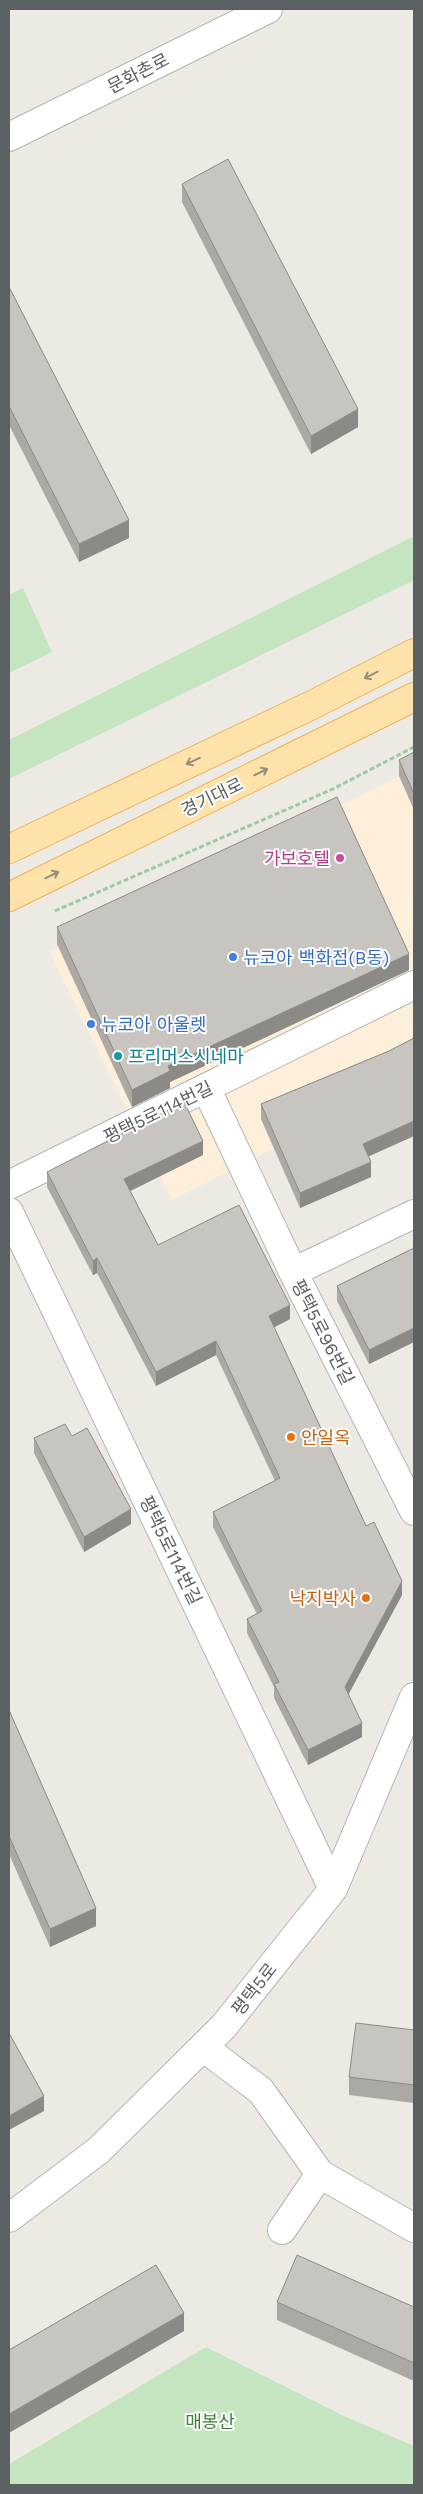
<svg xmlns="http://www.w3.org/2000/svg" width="423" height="2494" font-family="'Work Sans','Noto Sans KR',sans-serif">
<rect width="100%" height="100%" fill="#edeae3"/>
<path fill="#fdefd9" d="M 414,769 L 414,1107 L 403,1084 L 172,1200 L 49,952 Z"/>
<path fill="#c5e4c0" d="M 414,536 L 414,580 L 9,779 L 9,740 Z
M 23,588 L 52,652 L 9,673 L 9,595 Z
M 206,2347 L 346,2417 L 414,2446 L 414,2485 L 9,2485 L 9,2464 Z"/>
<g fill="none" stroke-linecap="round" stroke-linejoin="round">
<defs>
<path id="minor" d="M 9,137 L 268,9
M 206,1088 L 293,1272 L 414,1511
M 9,1185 L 414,985
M 9,1212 L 333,1889
M 293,1272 L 414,1214
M 203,2047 L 261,2091 L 320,2174 L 414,2228
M 9,2218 L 99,2150 L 224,2026 L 333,1889 L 414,1697
M 282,2230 L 320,2174"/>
<path id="major" d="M 9,849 L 312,705 L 414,653
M 9,897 L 414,697"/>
</defs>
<use href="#minor" stroke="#b0b5b8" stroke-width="30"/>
<use href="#major" stroke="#edb05c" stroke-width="30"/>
<path stroke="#9ccaa2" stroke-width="3" stroke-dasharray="5 2.5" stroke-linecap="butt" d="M 55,911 L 333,789 L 414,747"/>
<use href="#minor" stroke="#fff" stroke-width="28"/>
<use href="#major" stroke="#fde3a9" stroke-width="28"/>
</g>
<path fill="#aca9a5" d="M 182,184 L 358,427 L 311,454 L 182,202 Z
M 9,287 L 129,538 L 79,562 L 9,425 Z
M 414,752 L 414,810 L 399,776 L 399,760 Z
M 57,927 L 409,970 L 170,1082 L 170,1088 L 132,1107 L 57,944 Z
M 414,1038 L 414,1136 L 368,1156 L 371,1177 L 300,1208 L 261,1119 L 261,1104 L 389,1051 Z
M 203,1155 L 130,1191 L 158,1245 L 290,1319 L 274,1327 L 366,1526 L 402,1595 L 348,1694 L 362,1737 L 308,1765 L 274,1698 L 274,1687 L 247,1633 L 247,1619 L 257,1614 L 213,1527 L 213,1512 L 275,1481 L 216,1355 L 156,1386 L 97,1273 L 93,1275 L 47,1187 L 47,1172 Z
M 414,1248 L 414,1342 L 369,1364 L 337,1301 L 337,1286 Z
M 72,1436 L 131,1524 L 84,1552 L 34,1453 L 34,1438 Z
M 9,1710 L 96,1926 L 50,1947 L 9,1854 Z
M 414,2030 L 414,2103 L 349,2095 L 349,2077 Z
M 277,2302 L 414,2307 L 414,2381 L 277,2320 Z"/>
<path fill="#8c8a86" d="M 358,409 L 358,427 L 311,454 L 311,436 Z
M 129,520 L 129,538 L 79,562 L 79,544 Z
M 409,954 L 409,970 L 170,1082 L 170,1088 L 132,1107 L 132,1090 L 168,1066 Z
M 414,1121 L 414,1136 L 363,1159 L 363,1144 Z
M 203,1141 L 203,1155 L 124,1194 L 124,1179 Z
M 371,1162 L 371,1177 L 300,1208 L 300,1193 Z
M 97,1258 L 97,1273 L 93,1275 L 93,1261 Z
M 290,1305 L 290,1319 L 269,1330 L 269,1316 Z
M 414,1328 L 414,1342 L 369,1364 L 369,1350 Z
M 216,1341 L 216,1355 L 156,1386 L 156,1372 Z
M 131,1509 L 131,1524 L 84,1552 L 84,1537 Z
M 402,1581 L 402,1595 L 345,1701 L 345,1687 Z
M 362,1723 L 362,1737 L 308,1765 L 308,1750 Z
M 96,1908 L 96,1926 L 50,1947 L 50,1929 Z
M 44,2096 L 44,2111 L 9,2130 L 9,2116 Z
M 184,2313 L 184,2331 L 9,2433 L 9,2414 Z"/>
<path fill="#c8c5c0" stroke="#8c8a86" d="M 228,159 L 358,409 L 311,436 L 182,184 Z
M 9,287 L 129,520 L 79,544 L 9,406 Z
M 414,752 L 414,794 L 399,760 Z
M 337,797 L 409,954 L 168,1066 L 170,1071 L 132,1090 L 57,927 Z
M 414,1038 L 414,1121 L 363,1144 L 371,1162 L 300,1193 L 261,1104 L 389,1051 Z
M 184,1102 L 203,1141 L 124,1179 L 158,1245 L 239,1205 L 290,1305 L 269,1316 L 366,1526 L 374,1522 L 402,1581 L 345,1687 L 362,1723 L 308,1750 L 274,1684 L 279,1682 L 247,1619 L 262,1611 L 213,1512 L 280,1478 L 216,1341 L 156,1372 L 97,1258 L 93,1261 L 47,1172 Z
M 414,1248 L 414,1328 L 369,1350 L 337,1286 Z
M 65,1424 L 72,1436 L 87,1428 L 131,1509 L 84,1537 L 34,1438 Z
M 9,1710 L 96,1908 L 50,1929 L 9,1836 Z
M 356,2023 L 414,2030 L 414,2085 L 349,2077 Z
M 9,2033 L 44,2096 L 9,2116 Z
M 297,2255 L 414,2307 L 414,2363 L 277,2302 Z
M 156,2265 L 184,2313 L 9,2414 L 9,2350 Z"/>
<defs><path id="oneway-shaft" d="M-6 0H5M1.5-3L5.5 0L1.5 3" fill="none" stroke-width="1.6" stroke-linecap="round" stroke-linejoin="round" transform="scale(1.25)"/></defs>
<g stroke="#948e7c">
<use href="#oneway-shaft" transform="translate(371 675) rotate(153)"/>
<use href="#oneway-shaft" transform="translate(193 761) rotate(155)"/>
<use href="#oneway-shaft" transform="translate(261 772) rotate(-26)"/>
<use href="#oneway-shaft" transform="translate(52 875) rotate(-26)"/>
</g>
<circle fill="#d1479c" stroke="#fff" stroke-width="2" cx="340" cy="858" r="5"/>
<g fill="#3f7fe0" stroke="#fff" stroke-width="2">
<circle cx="233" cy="957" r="5"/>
<circle cx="91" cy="1024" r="5"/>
</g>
<circle fill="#0f9aa8" stroke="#fff" stroke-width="2" cx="118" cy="1056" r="5"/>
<g fill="#e8710a" stroke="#fff" stroke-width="2">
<circle cx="291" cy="1437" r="5"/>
<circle cx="366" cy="1598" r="5"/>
</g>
<g text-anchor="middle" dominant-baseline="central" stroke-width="4" stroke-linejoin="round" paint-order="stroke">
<g font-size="18" fill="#5b6063" stroke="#fff">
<text transform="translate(138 73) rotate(-27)">문화촌로</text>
<text transform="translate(212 797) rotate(-26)">경기대로</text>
<text transform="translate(158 1112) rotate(-26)">평택5로114번길</text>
<text transform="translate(323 1332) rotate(63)">평택5로96번길</text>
<text transform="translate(171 1550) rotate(64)">평택5로114번길</text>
<text transform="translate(254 1989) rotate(-52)">평택5로</text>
</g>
<g font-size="18" fill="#b23c85" stroke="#fff" text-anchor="end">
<text x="330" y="858">가보호텔</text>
</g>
<g font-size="18" fill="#366cbe" stroke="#fff" text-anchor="start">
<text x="243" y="957">뉴코아 백화점(B동)</text>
<text x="101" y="1024">뉴코아 아울렛</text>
</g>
<g font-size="18" fill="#0d838f" stroke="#fff" text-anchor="start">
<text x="128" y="1056">프리머스시네마</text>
</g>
<g font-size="18" fill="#c56008" stroke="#fff" text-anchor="start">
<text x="301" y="1437">안일옥</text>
<text x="356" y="1598" text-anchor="end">낙지박사</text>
</g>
<g font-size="18" fill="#3d8036" stroke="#fff">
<text x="210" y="2421">매봉산</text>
</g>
</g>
<rect width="423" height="2494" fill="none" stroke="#5b6063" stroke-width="20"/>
</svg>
